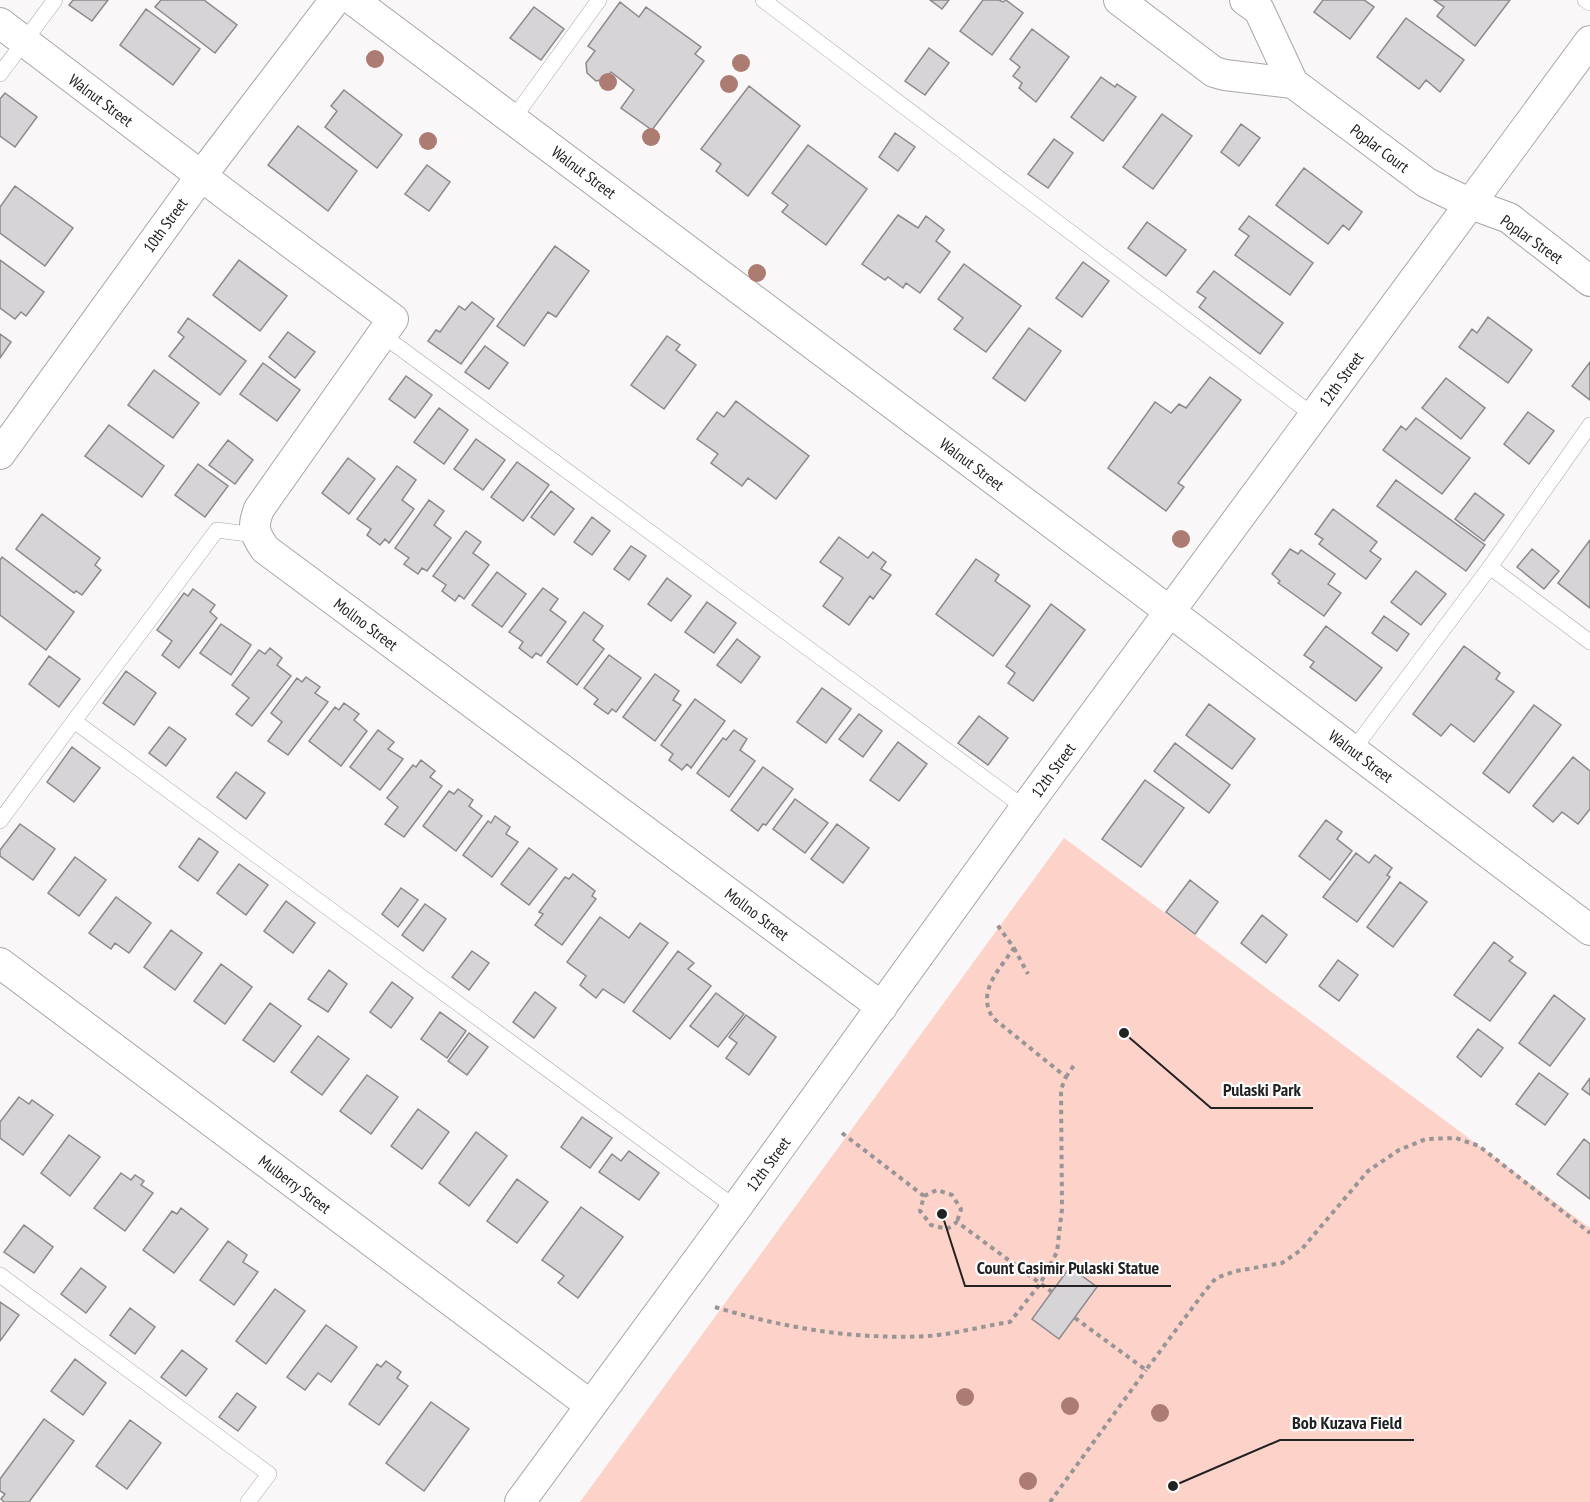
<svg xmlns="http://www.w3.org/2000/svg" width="1590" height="1502" font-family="'PT Sans Narrow',sans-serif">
<rect width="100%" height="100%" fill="#faf7f9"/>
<path fill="#fdd3c9" d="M 1064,838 L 1590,1228 L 1590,1502 L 580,1502 Z"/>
<path fill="#d6d4d7" stroke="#8b898b" stroke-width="1.5" d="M 73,0 L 108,0 L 92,21 L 69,5 Z
M 161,0 L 204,0 L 237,25 L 215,53 L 155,7 Z
M 930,0 L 949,0 L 942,9 Z
M 983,0 L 999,0 L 1003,2 L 1006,0 L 1023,13 L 992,55 L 960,31 Z
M 1323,0 L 1364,0 L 1374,7 L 1350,39 L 1314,12 Z
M 1434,0 L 1510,0 L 1475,46 L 1437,16 L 1444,7 Z
M 620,2 L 639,17 L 646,7 L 701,47 L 695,54 L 704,61 L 652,130 L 621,108 L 634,90 L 611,72 L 606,79 L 596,81 L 587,73 L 586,63 L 595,51 L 588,46 Z
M 534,7 L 564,29 L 541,60 L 510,38 Z
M 146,9 L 200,49 L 173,85 L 120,45 Z
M 1406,18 L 1464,60 L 1440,92 L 1426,80 L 1419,89 L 1377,57 Z
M 1032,29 L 1069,57 L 1036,102 L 1019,88 L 1022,83 L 1013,76 L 1020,67 L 1010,59 Z
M 929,48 L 949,63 L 925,95 L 905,81 Z
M 1101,77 L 1115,87 L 1117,84 L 1136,97 L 1103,141 L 1071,117 Z
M 749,86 L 800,126 L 748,196 L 716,171 L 721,164 L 701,149 Z
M 344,90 L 402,135 L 377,168 L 325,127 L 337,111 L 331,106 Z
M 5,93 L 37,117 L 15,147 L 0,136 L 0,99 Z
M 1162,114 L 1192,136 L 1153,189 L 1123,167 Z
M 1241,124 L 1260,138 L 1239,166 L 1221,152 Z
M 298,126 L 357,171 L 328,211 L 268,165 Z
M 895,133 L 915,147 L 898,171 L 879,157 Z
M 1054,139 L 1073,153 L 1048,188 L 1028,174 Z
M 808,145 L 867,189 L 826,245 L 782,212 L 788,205 L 772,193 Z
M 427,165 L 450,182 L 429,211 L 405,194 Z
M 1304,168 L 1362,212 L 1349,230 L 1343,225 L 1328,244 L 1276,205 Z
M 15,186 L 73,228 L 45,266 L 0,233 L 0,207 Z
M 898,215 L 918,228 L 926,216 L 944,230 L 936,241 L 950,252 L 920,293 L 906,283 L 903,288 L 888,277 L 885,280 L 862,264 Z
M 1249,216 L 1313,263 L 1290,295 L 1235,255 L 1249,236 L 1239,229 Z
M 1147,222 L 1186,250 L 1166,276 L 1128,248 Z
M 555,246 L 589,271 L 556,317 L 548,312 L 524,346 L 497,326 Z
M 0,260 L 44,292 L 26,316 L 21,312 L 15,319 L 0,308 Z
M 239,260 L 287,296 L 260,331 L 213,295 Z
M 1083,262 L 1109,281 L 1082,317 L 1056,298 Z
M 964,264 L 1021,306 L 986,352 L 954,329 L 963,318 L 938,299 Z
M 1214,271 L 1283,323 L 1260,354 L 1199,307 L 1206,298 L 1197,292 Z
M 472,302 L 494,319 L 461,364 L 428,341 L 436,330 L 440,332 L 459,306 L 465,310 Z
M 1488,317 L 1532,350 L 1508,383 L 1459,347 L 1472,329 L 1477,333 Z
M 188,318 L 246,361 L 220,395 L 169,356 L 184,337 L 178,332 Z
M 1029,328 L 1061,351 L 1025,401 L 993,378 Z
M 288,332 L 315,352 L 295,378 L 269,357 Z
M 0,334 L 11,342 L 0,358 Z
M 667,336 L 680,345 L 676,350 L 696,365 L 664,409 L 631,385 Z
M 485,346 L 508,363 L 489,389 L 465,372 Z
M 1590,362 L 1590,400 L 1572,386 Z
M 263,363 L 300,390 L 277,421 L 240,394 Z
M 154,370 L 199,403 L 173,438 L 128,405 Z
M 406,376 L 432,395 L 415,418 L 389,399 Z
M 1210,377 L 1241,400 L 1178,483 L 1184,487 L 1166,511 L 1108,468 L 1155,402 L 1171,413 L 1179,404 L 1186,408 Z
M 1446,378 L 1485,408 L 1461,439 L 1422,408 Z
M 736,401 L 809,456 L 776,499 L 748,478 L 742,486 L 711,463 L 718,454 L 697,439 L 717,412 L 724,417 Z
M 439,408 L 468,430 L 444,464 L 414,442 Z
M 1528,412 L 1554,431 L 1529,464 L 1504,444 Z
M 1416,418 L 1470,458 L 1442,494 L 1383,450 L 1401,426 L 1406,430 Z
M 109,425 L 164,466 L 142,497 L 85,456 Z
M 476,439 L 505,460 L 483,490 L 454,469 Z
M 228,440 L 253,460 L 235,484 L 209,465 Z
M 348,458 L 375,479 L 349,514 L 322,493 Z
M 517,462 L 549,485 L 523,521 L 491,497 Z
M 198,464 L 228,486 L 205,517 L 175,495 Z
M 397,466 L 416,480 L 402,500 L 414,509 L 389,543 L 385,539 L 380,545 L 367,535 L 371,529 L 357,519 Z
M 1396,480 L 1485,545 L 1466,571 L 1377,506 Z
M 551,491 L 574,509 L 554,535 L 531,517 Z
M 1475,493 L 1504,515 L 1484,541 L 1455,519 Z
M 429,500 L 444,511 L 434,525 L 451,538 L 427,571 L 422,568 L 418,574 L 404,564 L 409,558 L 395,548 Z
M 1333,509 L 1377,542 L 1370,551 L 1381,559 L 1366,579 L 1319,544 L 1323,539 L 1315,534 Z
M 42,514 L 100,558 L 95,565 L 101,570 L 82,595 L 76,591 L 74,593 L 16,549 Z
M 592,517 L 610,531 L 592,555 L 574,542 Z
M 466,531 L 481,542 L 473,553 L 489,565 L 464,599 L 459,595 L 455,601 L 442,591 L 446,585 L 433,576 Z
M 839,537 L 868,558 L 873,552 L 886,562 L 881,569 L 891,575 L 873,599 L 870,596 L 849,625 L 823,606 L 843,578 L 820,562 Z
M 1590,540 L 1590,608 L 1558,583 Z
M 631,546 L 646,556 L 629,580 L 614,569 Z
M 1290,549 L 1298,554 L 1301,550 L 1335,574 L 1328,584 L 1341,593 L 1324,616 L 1278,583 L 1280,581 L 1272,574 Z
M 1532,549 L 1559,571 L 1544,589 L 1517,567 Z
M 2,557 L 74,612 L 46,650 L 0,615 L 0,560 Z
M 976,559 L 999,575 L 995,581 L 1030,606 L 993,656 L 936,614 Z
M 1416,571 L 1446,594 L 1421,625 L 1391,602 Z
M 497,572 L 526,594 L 502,627 L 472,605 Z
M 667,578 L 691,596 L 671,621 L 648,604 Z
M 543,588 L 558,599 L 550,610 L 566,622 L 541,656 L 536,653 L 532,658 L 519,648 L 523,642 L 509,632 Z
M 193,589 L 215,605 L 210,612 L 217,618 L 179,668 L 162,655 L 172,641 L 157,630 L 184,593 L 188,596 Z
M 707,602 L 736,623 L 714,653 L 685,632 Z
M 1051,604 L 1085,630 L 1033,701 L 1008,683 L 1015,673 L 1006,666 Z
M 584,612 L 603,626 L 593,640 L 604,649 L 577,685 L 547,662 Z
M 1384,616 L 1409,634 L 1397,651 L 1372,633 Z
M 221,624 L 251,645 L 231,675 L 200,653 Z
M 1326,626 L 1382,668 L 1356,701 L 1310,667 L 1314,662 L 1304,655 Z
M 737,639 L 760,657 L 741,683 L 717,665 Z
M 1464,646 L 1500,673 L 1496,679 L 1514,692 L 1474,742 L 1451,724 L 1441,736 L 1413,714 Z
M 270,648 L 282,658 L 277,665 L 291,676 L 252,726 L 236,714 L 249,698 L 232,685 L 259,650 L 265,654 Z
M 609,655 L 641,678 L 616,712 L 612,709 L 608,714 L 594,704 L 598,699 L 584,688 Z
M 49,656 L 80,679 L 59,707 L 29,684 Z
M 126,671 L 156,693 L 134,725 L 103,703 Z
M 655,674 L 679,691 L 673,700 L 681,705 L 655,741 L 623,717 Z
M 306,677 L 320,687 L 315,693 L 328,702 L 288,755 L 268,741 L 282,722 L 271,713 L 297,678 L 302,682 Z
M 822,688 L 851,709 L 826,743 L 797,722 Z
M 695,699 L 725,721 L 691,768 L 687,764 L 682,770 L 669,760 L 673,754 L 661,745 Z
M 344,703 L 359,714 L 354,720 L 367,731 L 341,766 L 309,741 L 335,707 L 339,710 Z
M 1209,704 L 1255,739 L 1232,769 L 1186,735 Z
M 1534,705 L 1561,725 L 1509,793 L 1483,773 Z
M 859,714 L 882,731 L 863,757 L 839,739 Z
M 979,716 L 1008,738 L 988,765 L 958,743 Z
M 169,727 L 186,739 L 166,766 L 149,753 Z
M 378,730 L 394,742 L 388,749 L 403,759 L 380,790 L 350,767 Z
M 734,730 L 747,739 L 740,750 L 755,761 L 729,797 L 697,773 L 723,738 L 726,740 Z
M 898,742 L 927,764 L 899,801 L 870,780 Z
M 1175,743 L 1230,785 L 1209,813 L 1154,771 Z
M 72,747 L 100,768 L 74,802 L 47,782 Z
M 1573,757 L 1590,771 L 1590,809 L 1578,824 L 1562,812 L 1553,822 L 1533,806 Z
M 421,760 L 435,771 L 430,777 L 442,786 L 404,837 L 385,824 L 398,807 L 387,798 L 413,765 L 416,767 Z
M 763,767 L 793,789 L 766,825 L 763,824 L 758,831 L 731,810 Z
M 236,772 L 265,793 L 246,819 L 217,797 Z
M 1145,780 L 1184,808 L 1141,867 L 1102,839 Z
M 458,789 L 473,800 L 469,806 L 482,816 L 456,851 L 423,826 L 449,791 L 454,794 Z
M 795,799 L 828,823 L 805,853 L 773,829 Z
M 495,816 L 510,827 L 506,834 L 518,842 L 492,877 L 463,855 L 488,821 L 491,823 Z
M 1326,820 L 1342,832 L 1337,839 L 1352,851 L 1330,880 L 1299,856 Z
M 20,824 L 55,849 L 33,880 L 0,856 L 0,850 Z
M 837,824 L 869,848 L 843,883 L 811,859 Z
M 199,838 L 218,852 L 198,881 L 179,867 Z
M 529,848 L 557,869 L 529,905 L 501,884 Z
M 1356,853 L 1369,863 L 1375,855 L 1392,868 L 1387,875 L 1390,877 L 1357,922 L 1323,897 Z
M 75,857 L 106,880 L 79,916 L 48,893 Z
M 239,864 L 268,885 L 246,915 L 217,893 Z
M 573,874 L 595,891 L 592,896 L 596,899 L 562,945 L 535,925 L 543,914 L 539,912 L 565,877 L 569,879 Z
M 1190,880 L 1218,902 L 1195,934 L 1166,912 Z
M 1400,882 L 1427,902 L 1393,947 L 1367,927 Z
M 401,888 L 418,900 L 398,927 L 382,914 Z
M 116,897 L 151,923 L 129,953 L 115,943 L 111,949 L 89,933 Z
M 286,901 L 315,923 L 293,953 L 264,931 Z
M 425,904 L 446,919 L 423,951 L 402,935 Z
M 1262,915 L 1287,935 L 1266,963 L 1241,943 Z
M 600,917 L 629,938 L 640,923 L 668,943 L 624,1003 L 603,989 L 596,998 L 580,985 L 586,976 L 567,962 Z
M 171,930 L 202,953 L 175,990 L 144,967 Z
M 1494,942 L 1513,957 L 1509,961 L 1526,973 L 1490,1021 L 1454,995 Z
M 472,951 L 489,963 L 469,990 L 452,977 Z
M 678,951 L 694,963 L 688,969 L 711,986 L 670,1039 L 633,1011 Z
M 1338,960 L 1358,975 L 1339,1001 L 1319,986 Z
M 221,964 L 252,987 L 225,1024 L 194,1001 Z
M 329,970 L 347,984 L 328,1012 L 308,999 Z
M 392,982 L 413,998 L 391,1028 L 370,1012 Z
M 535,992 L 556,1008 L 534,1038 L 513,1022 Z
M 716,993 L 744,1014 L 718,1047 L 690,1026 Z
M 1554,995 L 1585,1019 L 1550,1066 L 1519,1043 Z
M 270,1003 L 301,1026 L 274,1062 L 243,1040 Z
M 440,1012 L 466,1031 L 447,1058 L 421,1039 Z
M 746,1015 L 776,1037 L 749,1075 L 726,1058 L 737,1043 L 729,1037 Z
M 1478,1029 L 1503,1048 L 1481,1077 L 1457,1057 Z
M 469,1033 L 488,1047 L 467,1075 L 448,1061 Z
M 318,1036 L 349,1059 L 322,1095 L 291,1072 Z
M 1539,1073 L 1568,1094 L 1545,1125 L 1516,1104 Z
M 367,1075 L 398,1097 L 371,1134 L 340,1111 Z
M 1590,1078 L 1590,1095 L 1582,1089 Z
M 19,1097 L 29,1104 L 32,1100 L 53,1115 L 23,1155 L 0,1138 L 0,1122 Z
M 418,1109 L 449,1132 L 422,1169 L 391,1146 Z
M 582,1117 L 612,1138 L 590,1168 L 561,1147 Z
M 476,1132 L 507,1156 L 469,1206 L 439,1183 Z
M 69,1135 L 100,1157 L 70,1196 L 41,1173 Z
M 1584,1139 L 1590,1144 L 1590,1199 L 1557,1174 Z
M 629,1151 L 659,1173 L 639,1200 L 599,1172 L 612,1154 L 621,1161 Z
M 121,1173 L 131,1180 L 135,1175 L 144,1181 L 141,1185 L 153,1193 L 125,1231 L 94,1208 Z
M 517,1179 L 548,1202 L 517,1243 L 487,1221 Z
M 581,1207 L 623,1237 L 578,1298 L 558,1283 L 564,1276 L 542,1260 Z
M 181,1208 L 208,1229 L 174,1273 L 143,1250 L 172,1211 L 177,1214 Z
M 24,1225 L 53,1247 L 34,1273 L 4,1252 Z
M 228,1241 L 247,1255 L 243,1262 L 258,1272 L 234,1305 L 200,1280 Z
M 1070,1267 L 1097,1287 L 1059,1339 L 1032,1319 Z
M 81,1268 L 106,1287 L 86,1313 L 61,1294 Z
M 275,1289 L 305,1311 L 266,1364 L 236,1341 Z
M 0,1302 L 19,1315 L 0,1341 Z
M 130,1308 L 155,1327 L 135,1354 L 110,1335 Z
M 326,1325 L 357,1347 L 331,1382 L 318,1373 L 305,1390 L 287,1377 Z
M 182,1350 L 207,1369 L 186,1396 L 161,1377 Z
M 75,1359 L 106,1383 L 83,1415 L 51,1391 Z
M 386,1361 L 401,1372 L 397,1378 L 408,1386 L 379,1425 L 349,1404 L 377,1364 L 381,1367 Z
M 237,1393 L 256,1407 L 238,1431 L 219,1417 Z
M 431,1402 L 469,1429 L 424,1491 L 386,1463 Z
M 44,1419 L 74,1441 L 29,1502 L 4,1502 L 1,1499 L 5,1494 L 0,1491 L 0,1479 Z
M 130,1420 L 161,1443 L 127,1489 L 96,1466 Z"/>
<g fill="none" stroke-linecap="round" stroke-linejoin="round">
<defs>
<path id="lane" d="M 763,0 L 1314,416
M 1585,0 L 1590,3
M 0,74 L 55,0
M 513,119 L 599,0
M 381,334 L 1025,808
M 255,535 L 217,530 L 74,721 L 736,1208
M 1490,567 L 1590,425
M 1353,750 L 1490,567 L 1590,642
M 0,821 L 74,721
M 0,1275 L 269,1474 L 248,1502"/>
<path id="street" d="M 353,0 L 1132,583 L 1590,930
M 1119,0 L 1214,72 L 1225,75 L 1293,83
M 1245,0 L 1259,10 L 1293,83 L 1427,183 L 1471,204 L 1509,218 L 1590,281
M 0,23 L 233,200 L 393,319 L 259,509 C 252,527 254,533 265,549 L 882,1007
M 0,454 L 201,176 L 335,0
M 0,963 L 590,1405
M 520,1502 L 736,1208 L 1025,808 L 1590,41"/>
</defs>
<use href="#lane" stroke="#a9a6a7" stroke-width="16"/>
<use href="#street" stroke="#a9a6a7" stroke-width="32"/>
<path stroke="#979596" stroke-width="4" stroke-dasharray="4.5 4.5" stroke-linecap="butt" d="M 1014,948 L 1028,974
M 1066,1077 L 1074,1065
M 842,1133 L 924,1196 L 920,1211 L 931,1225 L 947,1229 L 957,1222 L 1052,1292
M 924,1196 L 937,1190 L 952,1195 L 961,1209 L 957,1222
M 715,1307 C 784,1328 855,1340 928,1336 C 955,1334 983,1326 1010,1322 L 1040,1284 L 1057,1252 L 1062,1209 L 1061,1089 L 1066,1077 L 993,1018 C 976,992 999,970 1014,948 L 996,923
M 1075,1318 L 1146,1370 L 1205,1291 L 1216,1278 L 1236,1271 L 1282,1263 L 1301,1250 L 1368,1171 L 1399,1150 L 1426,1139 L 1456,1138 L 1479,1146 L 1590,1233
M 1050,1502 L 1146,1370"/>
<use href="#lane" stroke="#fff" stroke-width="15"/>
<use href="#street" stroke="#fff" stroke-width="30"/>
</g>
<g fill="#ac7b72">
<circle cx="375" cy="59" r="9"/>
<circle cx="741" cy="63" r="9"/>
<circle cx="608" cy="82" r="9"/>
<circle cx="729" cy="84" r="9"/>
<circle cx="651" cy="137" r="9"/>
<circle cx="428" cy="141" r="9"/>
<circle cx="757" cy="273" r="9"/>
<circle cx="1181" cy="539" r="9"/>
<circle cx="965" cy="1397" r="9"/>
<circle cx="1070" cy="1406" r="9"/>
<circle cx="1160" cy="1413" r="9"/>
<circle cx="1028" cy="1481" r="9"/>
</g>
<g text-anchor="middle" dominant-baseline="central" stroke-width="4.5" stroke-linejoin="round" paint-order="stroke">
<g font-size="16" fill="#232222" stroke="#fff">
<text transform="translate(101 100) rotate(37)">Walnut Street</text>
<text transform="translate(1380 148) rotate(37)">Poplar Court</text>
<text transform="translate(584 172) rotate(37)">Walnut Street</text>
<text transform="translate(165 225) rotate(-54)">10th Street</text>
<text transform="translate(1532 239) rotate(35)">Poplar Street</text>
<text transform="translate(1341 379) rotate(-54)">12th Street</text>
<text transform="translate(972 464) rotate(37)">Walnut Street</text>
<text transform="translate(366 624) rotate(37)">Mollno Street</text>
<text transform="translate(1361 756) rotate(37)">Walnut Street</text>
<text transform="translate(1053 770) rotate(-54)">12th Street</text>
<text transform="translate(757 914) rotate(37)">Mollno Street</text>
<text transform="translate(768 1164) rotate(-54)">12th Street</text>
<text transform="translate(295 1184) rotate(37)">Mulberry Street</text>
</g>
</g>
<path fill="none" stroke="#232222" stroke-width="2" d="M1124 1033L1211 1108H1313M942 1214L965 1286H1171M1173 1486L1280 1440H1414"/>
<g fill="#232222" stroke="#fff" stroke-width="2">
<circle cx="1124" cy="1033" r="6"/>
<circle cx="942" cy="1214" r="6"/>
<circle cx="1173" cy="1486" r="6"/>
</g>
<g font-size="18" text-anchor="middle" font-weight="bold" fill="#232222" stroke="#fff" stroke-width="4.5" stroke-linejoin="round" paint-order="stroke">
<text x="1262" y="1096">Pulaski Park</text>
<text x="1068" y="1274">Count Casimir Pulaski Statue</text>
<text x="1347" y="1429">Bob Kuzava Field</text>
</g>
</svg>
